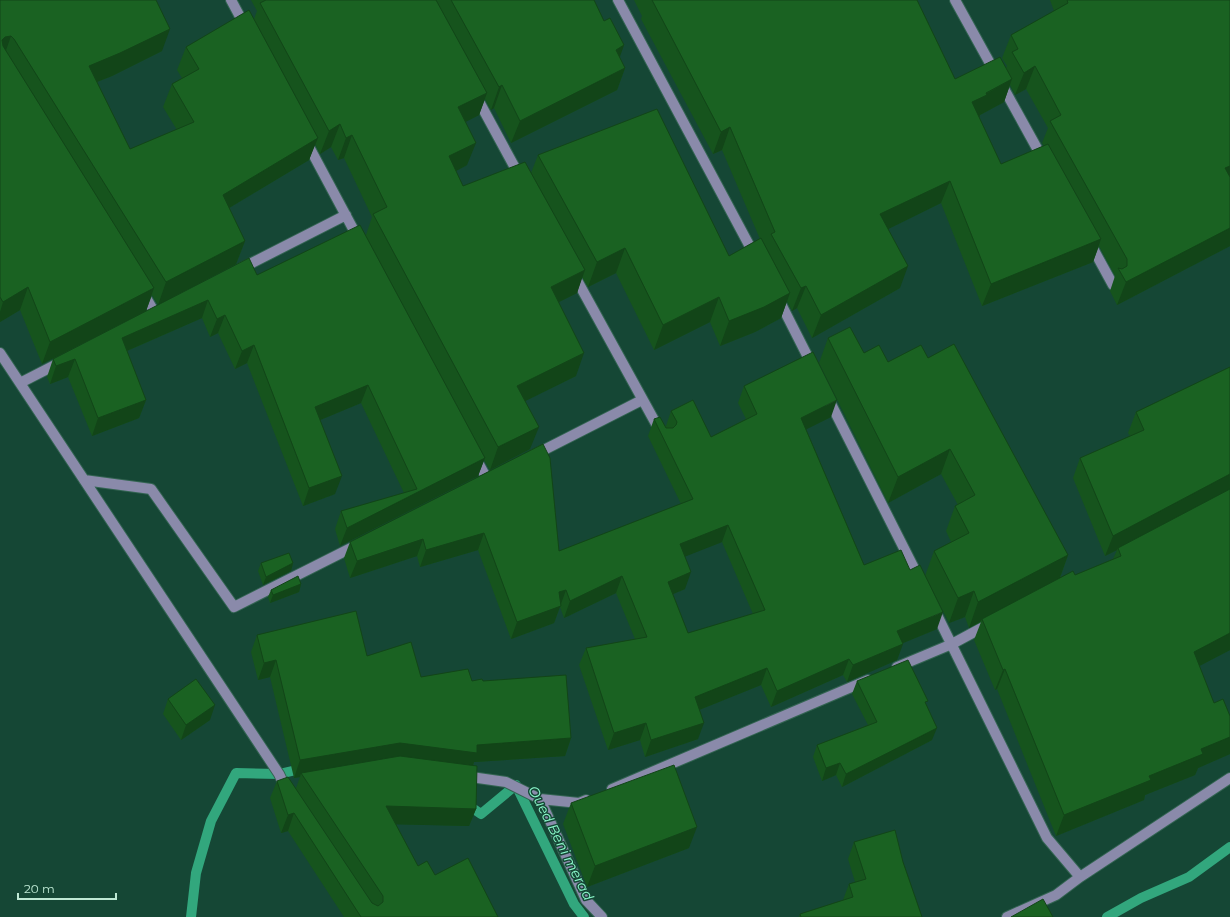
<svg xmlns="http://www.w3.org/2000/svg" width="1230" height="917" font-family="Montserrat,sans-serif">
<rect width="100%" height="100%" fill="#154735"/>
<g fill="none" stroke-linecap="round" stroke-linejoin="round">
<path stroke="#32a77d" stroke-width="10" d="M 465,803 L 481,814 L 516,785 L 574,904 L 584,917
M 191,917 L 196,873 L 211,821 L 236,773 L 279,774 L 305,768
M 1107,917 L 1141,898 L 1189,877 L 1230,847"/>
<defs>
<path id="minor" d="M 231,0 L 245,26
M 618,0 L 755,256
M 955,0 L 1044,161
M 476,96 L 520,177
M 306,141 L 359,240
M 1090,243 L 1113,285
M 240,269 L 346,215
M 573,273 L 660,431
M 142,291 L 155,313
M 778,298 L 813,367
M 0,353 L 279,774 L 287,791
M 20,383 L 61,362
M 828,398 L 920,580
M 534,455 L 642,400
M 475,457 L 487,479
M 84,480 L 151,489 L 234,607 L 359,544
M 934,609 L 1047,838 L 1080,877
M 897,667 L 952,644 L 989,624
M 464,776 L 506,782 L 540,799 L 579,803 L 586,800
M 612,789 L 868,680
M 540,799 L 586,900 L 602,917
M 1007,917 L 1056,895 L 1080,877 L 1230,778"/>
</defs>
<use href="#minor" stroke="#336452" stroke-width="12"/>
<use href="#minor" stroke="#8a8aaa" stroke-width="10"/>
</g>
<path fill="#16541d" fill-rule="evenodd" d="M 0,0 L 162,51 L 112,76 L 97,82 L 130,149 L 177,130 L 163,107 L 172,84 L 182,78 L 177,70 L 186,47 L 254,19 L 257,11 L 251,0 L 594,0 L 604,21 L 624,45 L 619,57 L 625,68 L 617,90 L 511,143 L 494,108 L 491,110 L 485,99 L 479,115 L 465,122 L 467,165 L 456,171 L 463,186 L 531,173 L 538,155 L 729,256 L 760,239 L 722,150 L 713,154 L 641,19 L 642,16 L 634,0 L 917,0 L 955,79 L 1006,68 L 1007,66 L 1002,58 L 1011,35 L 1054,11 L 1050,0 L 1230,0 L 1230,246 L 1117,305 L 1110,291 L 1115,276 L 1099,246 L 1093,262 L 982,306 L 941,203 L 888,229 L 900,288 L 812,338 L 797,308 L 792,311 L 787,301 L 781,318 L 755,332 L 720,346 L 710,322 L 654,350 L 616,273 L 588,287 L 582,277 L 577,293 L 559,302 L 576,376 L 525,401 L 530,449 L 490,470 L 484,460 L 478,476 L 340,546 L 335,529 L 341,511 L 404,493 L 361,403 L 320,420 L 335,494 L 303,506 L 247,363 L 235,369 L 218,333 L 210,337 L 202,318 L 127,351 L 146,400 L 139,418 L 92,436 L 68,377 L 50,384 L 47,377 L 53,359 L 257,275 L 366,235 L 372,217 L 344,158 L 338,160 L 331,147 L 320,154 L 315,144 L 309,160 L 229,208 L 245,241 L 236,264 L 158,305 L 152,295 L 146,311 L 42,364 L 20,310 L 0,322 ZM 1010,85 L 1015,95 L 1026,89 L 1048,128 L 1042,143 L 1044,146 L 1001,164 L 979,117 L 980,115 L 1004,102 Z
M 828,338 L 864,353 L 888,362 L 928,358 L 1068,555 L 1060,578 L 1075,575 L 1113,559 L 1117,550 L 1105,556 L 1073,478 L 1080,458 L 1130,436 L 1128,433 L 1136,412 L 1230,367 L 1230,650 L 1199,666 L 1214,703 L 1230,716 L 1230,754 L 1198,768 L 1195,775 L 1145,795 L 1144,800 L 1056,836 L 997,689 L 995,690 L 974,640 L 981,622 L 969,628 L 965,617 L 949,623 L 925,576 L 934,551 L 951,542 L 946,531 L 955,506 L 958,505 L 941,474 L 888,503 L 819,363 Z
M 744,386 L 831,417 L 806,429 L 864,565 L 910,570 L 937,629 L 903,643 L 897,660 L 847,682 L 843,675 L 771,707 L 761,685 L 699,710 L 698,739 L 645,757 L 640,740 L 608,750 L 579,665 L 586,648 L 635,639 L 616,593 L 564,618 L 560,607 L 554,623 L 511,639 L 478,550 L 420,567 L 417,556 L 350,578 L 344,558 L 350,542 L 543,444 L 559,551 L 681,504 L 648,436 L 654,419 L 666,426 L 671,411 L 711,437 L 746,419 L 738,403 ZM 722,542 L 753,614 L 688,633 L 673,594 L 685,589 L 685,556 Z
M 261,563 L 293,563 L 291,571 L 263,585 L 258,571 Z
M 301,584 L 299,592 L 270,603 L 268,597 L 271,590 Z
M 257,635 L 367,656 L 421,677 L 472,681 L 483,681 L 571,738 L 565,756 L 474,762 L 473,766 L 476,809 L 469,826 L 396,824 L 418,866 L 435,875 L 498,917 L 344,917 L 288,831 L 281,833 L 270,798 L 277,781 L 296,788 L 300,777 L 294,778 L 270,677 L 258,680 L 251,652 Z
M 857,681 L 927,705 L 932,740 L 842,787 L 836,775 L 822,781 L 813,757 L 817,745 L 868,725 L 852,694 Z
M 168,699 L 210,720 L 181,740 L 163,714 Z
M 571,803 L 689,848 L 587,887 L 563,824 Z
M 854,842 L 903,862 L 922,917 L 799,917 L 800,914 L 843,900 L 849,884 L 855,882 L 848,859 Z"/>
<path fill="#124518" d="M 170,29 L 162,51 L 112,76 L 81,88 L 89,66 Z
M 11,36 L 3,59 L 2,40 L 5,37 Z
M 624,45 L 616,68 L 616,50 Z
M 1035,66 L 1026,89 L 1015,95 L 1024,73 Z
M 625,68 L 617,90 L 511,143 L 520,121 Z
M 1012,79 L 1004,102 L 980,115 L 979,118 L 972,102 Z
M 502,85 L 494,108 L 491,110 L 499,87 Z
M 487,93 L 479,115 L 450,130 L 458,107 Z
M 340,124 L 331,147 L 320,154 L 329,131 Z
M 730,127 L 722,150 L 713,154 L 721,132 Z
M 352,135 L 344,158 L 338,160 L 346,138 Z
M 318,138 L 309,160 L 214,217 L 223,195 Z
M 476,143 L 467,165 L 441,179 L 449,156 Z
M 1230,166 L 1230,185 L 1225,168 Z
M 950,181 L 941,203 L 872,237 L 880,214 Z
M 1230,228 L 1230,246 L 1117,305 L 1126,282 Z
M 1101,239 L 1093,262 L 982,306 L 991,284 Z
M 245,241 L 236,264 L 158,305 L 166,282 Z
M 625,248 L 616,273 L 588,287 L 597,262 Z
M 908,266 L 900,288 L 812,338 L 821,315 Z
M 585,270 L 577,293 L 543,310 L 551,287 Z
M 806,286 L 797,308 L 792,311 L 801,288 Z
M 28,287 L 20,310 L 0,322 L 0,312 L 3,302 Z
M 154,288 L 146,311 L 42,364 L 50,342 Z
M 790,293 L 781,318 L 755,332 L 720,346 L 729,321 Z
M 719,297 L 710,322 L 654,350 L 663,325 Z
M 208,300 L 202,318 L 115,356 L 122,338 Z
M 225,315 L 218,333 L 210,337 L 217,319 Z
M 254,345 L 247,363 L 235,369 L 242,351 Z
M 584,353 L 576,376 L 509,409 L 517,386 Z
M 75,359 L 68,377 L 50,384 L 56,366 Z
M 368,385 L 361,403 L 308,425 L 315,407 Z
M 146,400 L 139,418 L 92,436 L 98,418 Z
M 837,400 L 831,417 L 795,435 L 801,418 Z
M 539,427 L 530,449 L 490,470 L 498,447 Z
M 950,449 L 941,474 L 888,503 L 898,477 Z
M 485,458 L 478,476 L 340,546 L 347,528 Z
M 1230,474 L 1230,492 L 1118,548 L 1117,550 L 1105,556 L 1113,536 Z
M 342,476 L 335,494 L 303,506 L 309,488 Z
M 728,525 L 722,542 L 674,561 L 680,544 Z
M 484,533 L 478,550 L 420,567 L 426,550 Z
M 423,539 L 417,556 L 350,578 L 357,561 Z
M 1068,555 L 1059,580 L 982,619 L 981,621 L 969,628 L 978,602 Z
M 293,563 L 291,571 L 263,585 L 266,577 Z
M 691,572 L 685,589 L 661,599 L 668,582 Z
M 622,576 L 616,593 L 564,618 L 570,601 Z
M 301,584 L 299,592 L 270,603 L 273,595 Z
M 566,590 L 554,623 L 511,639 L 517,622 L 559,592 Z
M 974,591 L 965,617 L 949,623 L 958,598 Z
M 943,612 L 937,629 L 891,648 L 897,631 Z
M 1230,633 L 1230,650 L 1186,673 L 1194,652 Z
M 903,644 L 897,660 L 847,682 L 853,665 Z
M 849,659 L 843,675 L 771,707 L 777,691 Z
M 276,660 L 270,677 L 258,680 L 264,663 Z
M 767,668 L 761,685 L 689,714 L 695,697 Z
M 1005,669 L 997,689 L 995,690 L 1003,670 Z
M 215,705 L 210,720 L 181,740 L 186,725 Z
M 646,723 L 640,740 L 608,750 L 614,733 Z
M 704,723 L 698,739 L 645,757 L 651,740 Z
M 937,728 L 932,740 L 842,787 L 846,774 Z
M 1230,737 L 1230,754 L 1198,768 L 1195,775 L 1145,795 L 1144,800 L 1056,836 L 1064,815 L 1149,776 L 1201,749 Z
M 571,738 L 565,756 L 474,762 L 471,771 L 301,773 L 300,777 L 294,778 L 300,760 L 400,743 L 477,745 Z
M 840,763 L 836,775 L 822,781 L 826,768 Z
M 386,806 L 476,809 L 469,826 L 380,824 Z
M 294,813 L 288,831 L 281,833 L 288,815 Z
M 697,827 L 689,848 L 587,887 L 595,866 Z"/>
<path fill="#1a6222" stroke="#124518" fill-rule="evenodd" d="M 0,0 L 156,0 L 170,29 L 120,53 L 89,66 L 130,149 L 194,122 L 172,84 L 199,69 L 186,47 L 249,10 L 318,138 L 223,195 L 245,241 L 166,282 L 14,39 L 11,36 L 5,37 L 2,40 L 3,46 L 154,288 L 50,342 L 28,287 L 3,302 L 0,297 Z
M 266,0 L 436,0 L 487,93 L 458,107 L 476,143 L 449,156 L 463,186 L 525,162 L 585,270 L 551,287 L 584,353 L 517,386 L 539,427 L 498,447 L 373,214 L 387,207 L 352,135 L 346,138 L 340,124 L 329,131 L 260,3 Z
M 451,0 L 594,0 L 604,21 L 610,18 L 624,45 L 616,50 L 625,68 L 520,121 L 502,85 L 499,87 Z
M 652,0 L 917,0 L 955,79 L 1000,57 L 1012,79 L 986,93 L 987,95 L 972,102 L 1001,164 L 1048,144 L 1101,239 L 991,284 L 950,181 L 880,214 L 908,266 L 821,315 L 806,286 L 801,288 L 771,234 L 775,232 L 730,127 L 721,132 Z
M 1067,0 L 1230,0 L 1230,166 L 1225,168 L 1230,177 L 1230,228 L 1126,282 L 1118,268 L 1122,269 L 1127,266 L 1127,259 L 1050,121 L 1061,115 L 1035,66 L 1024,73 L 1012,52 L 1018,49 L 1011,35 L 1068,3 Z
M 657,109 L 729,256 L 761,238 L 790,293 L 764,307 L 729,321 L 719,297 L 663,325 L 625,248 L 597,262 L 538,155 Z
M 360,225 L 485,458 L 347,528 L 341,511 L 417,489 L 368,385 L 315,407 L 342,476 L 309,488 L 254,345 L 242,351 L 225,315 L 217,319 L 208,300 L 122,338 L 146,400 L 98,418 L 75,359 L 56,366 L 53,359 L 249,258 L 257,275 Z
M 850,327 L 864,353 L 879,345 L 888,362 L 921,345 L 928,358 L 954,344 L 1068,555 L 978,602 L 974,591 L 958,598 L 934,551 L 969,533 L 955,506 L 975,495 L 950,449 L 898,477 L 828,338 Z
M 813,352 L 837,400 L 801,418 L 864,565 L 901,550 L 910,570 L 920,565 L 943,612 L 897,631 L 903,644 L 853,665 L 849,659 L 777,691 L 767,668 L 695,697 L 704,723 L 651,740 L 646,723 L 614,733 L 586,648 L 647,637 L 622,576 L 570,601 L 566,590 L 559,592 L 561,606 L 517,622 L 484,533 L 426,550 L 423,539 L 357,561 L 350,542 L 543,444 L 550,458 L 559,551 L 693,499 L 654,419 L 660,417 L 666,428 L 673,428 L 676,425 L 677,422 L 671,411 L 693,400 L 711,437 L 757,414 L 744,386 ZM 728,525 L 765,610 L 688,633 L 668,582 L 691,572 L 680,544 Z
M 1230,367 L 1230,474 L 1113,536 L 1080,458 L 1144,430 L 1136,412 Z
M 1230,489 L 1230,633 L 1194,652 L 1214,703 L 1223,699 L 1230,716 L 1230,737 L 1201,749 L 1203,754 L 1149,776 L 1151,780 L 1064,815 L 1005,669 L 1003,670 L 982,619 L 1073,571 L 1075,575 L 1121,556 L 1118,548 Z
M 289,553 L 293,563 L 266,577 L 261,563 Z
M 298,576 L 301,584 L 273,595 L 271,590 Z
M 356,611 L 367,656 L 411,642 L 421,677 L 468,669 L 472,681 L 482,679 L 483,681 L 566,675 L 571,738 L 477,745 L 477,753 L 400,743 L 300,760 L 276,660 L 264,663 L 257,635 Z
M 908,660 L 928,701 L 925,702 L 937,728 L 846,774 L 840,763 L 826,768 L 817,745 L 877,722 L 857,681 Z
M 196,679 L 215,705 L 186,725 L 168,699 Z
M 400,756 L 477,766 L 476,809 L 386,806 L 418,866 L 427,861 L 435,875 L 468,858 L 498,917 L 361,917 L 294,813 L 288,815 L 277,781 L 288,777 L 372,903 L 378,906 L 383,902 L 383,896 L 301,773 Z
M 674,765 L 697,827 L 595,866 L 571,803 Z
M 895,830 L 903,862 L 922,917 L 801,917 L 800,914 L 853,897 L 849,884 L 866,879 L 854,842 Z
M 1043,899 L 1053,917 L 1011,917 Z"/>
<g text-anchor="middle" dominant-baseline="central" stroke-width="3" stroke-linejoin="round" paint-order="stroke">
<g font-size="14" font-style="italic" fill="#8dfacd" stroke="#154735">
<text transform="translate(561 843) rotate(63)">Oued Beni merad</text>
</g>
</g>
<path d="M18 893v6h98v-6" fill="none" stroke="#bee9d4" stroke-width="2"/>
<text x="24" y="893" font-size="12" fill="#bee9d4" stroke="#154735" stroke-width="3" paint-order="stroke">20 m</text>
</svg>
